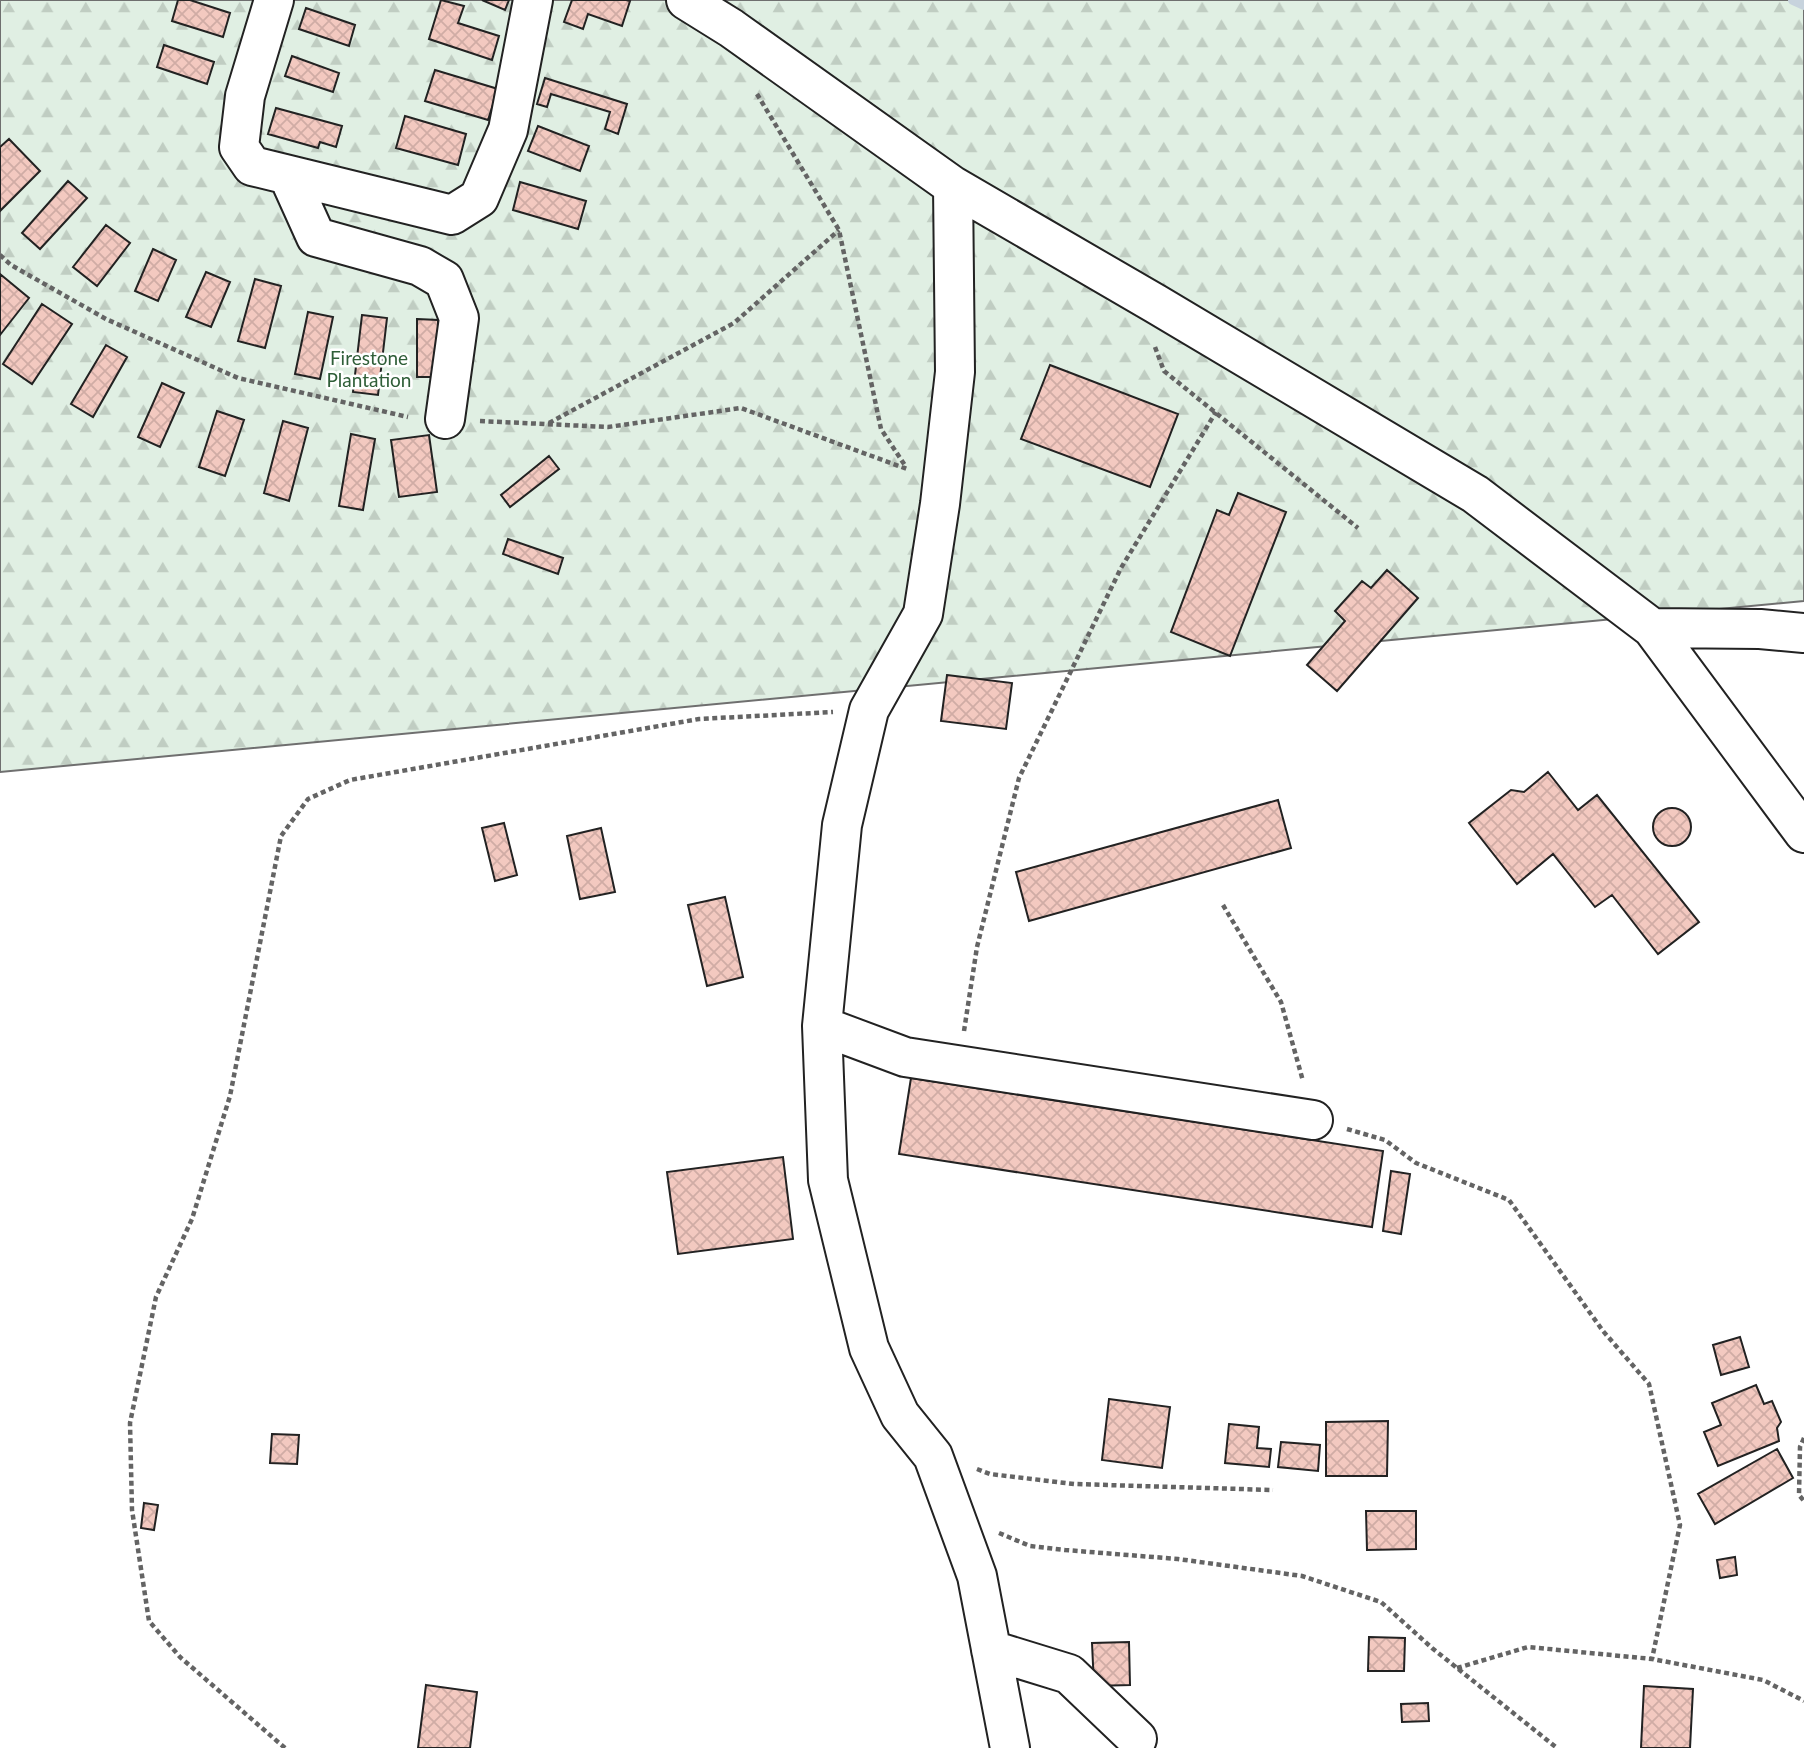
<svg xmlns="http://www.w3.org/2000/svg" width="1804" height="1748" font-family="Lato,sans-serif">
<defs>
<pattern id="forest-firs" width="22" height="20" patternUnits="userSpaceOnUse" patternTransform="scale(1.75)"><rect width="22" height="20" fill="#e0efe3"/><path d="M5 1l3.5 6h-7zM16 11l3.5 6h-7z" fill="#c0cdc2"/></pattern>
<pattern id="building-cross-hatch" width="8" height="8" patternUnits="userSpaceOnUse" patternTransform="scale(1.75)"><rect width="8" height="8" fill="#f3c9c0"/><path d="M0 0l8 8M0 8l8-8" fill="none" stroke="#d0aca5"/></pattern>
</defs>
<rect width="100%" height="100%" fill="#fff"/>
<path fill="url(#forest-firs)" stroke="#6f6f6f" stroke-width="2" d="M 0,0 L 1804,0 L 1804,601 L 0,772 Z"/>
<g fill="none" stroke-linecap="round" stroke-linejoin="round">
<path stroke="#c7d3dd" stroke-width="10" d="M 1793,0 L 1804,5"/>
</g>
<path fill="url(#building-cross-hatch)" stroke="#222" stroke-width="2" d="M 178,0 L 190,0 L 230,13 L 223,37 L 172,21 Z
M 441,0 L 464,6 L 458,23 L 499,36 L 492,60 L 429,39 Z
M 482,0 L 509,0 L 505,10 Z
M 572,0 L 626,0 L 630,1 L 622,26 L 588,14 L 583,29 L 564,22 Z
M 306,8 L 355,25 L 349,46 L 299,29 Z
M 164,45 L 214,62 L 207,84 L 157,67 Z
M 292,56 L 339,73 L 333,92 L 285,76 Z
M 435,70 L 498,89 L 488,120 L 425,101 Z
M 545,78 L 627,104 L 618,134 L 605,129 L 610,112 L 551,94 L 547,107 L 537,104 Z
M 276,108 L 342,126 L 336,147 L 320,142 L 318,148 L 268,134 Z
M 405,116 L 466,134 L 458,165 L 396,148 Z
M 538,126 L 589,146 L 580,171 L 528,151 Z
M 9,139 L 40,171 L 0,211 L 0,147 Z
M 68,181 L 87,198 L 40,249 L 22,233 Z
M 520,182 L 586,201 L 578,229 L 513,210 Z
M 106,225 L 130,243 L 97,286 L 73,267 Z
M 153,249 L 176,260 L 158,301 L 135,291 Z
M 206,272 L 230,282 L 211,327 L 186,317 Z
M 0,274 L 29,298 L 0,335 Z
M 255,279 L 281,286 L 265,348 L 238,341 Z
M 42,304 L 72,324 L 32,384 L 3,364 Z
M 308,312 L 333,317 L 320,379 L 295,374 Z
M 362,315 L 387,318 L 378,395 L 353,392 Z
M 417,319 L 438,320 L 438,377 L 417,377 Z
M 106,345 L 127,357 L 93,417 L 71,404 Z
M 1050,365 L 1178,414 L 1150,487 L 1021,439 Z
M 162,383 L 184,393 L 160,447 L 138,437 Z
M 217,411 L 244,420 L 225,476 L 199,467 Z
M 283,421 L 308,428 L 289,501 L 264,493 Z
M 351,434 L 375,439 L 363,510 L 339,506 Z
M 429,435 L 437,492 L 399,497 L 391,440 Z
M 549,456 L 559,469 L 510,507 L 501,495 Z
M 1238,493 L 1286,512 L 1230,656 L 1171,632 L 1217,510 L 1229,515 Z
M 508,539 L 563,558 L 558,574 L 503,554 Z
M 1387,570 L 1418,598 L 1337,691 L 1307,665 L 1345,621 L 1335,611 L 1362,581 L 1371,588 Z
M 947,675 L 1012,683 L 1006,729 L 941,721 Z
M 1548,772 L 1578,810 L 1597,795 L 1699,922 L 1658,954 L 1612,895 L 1595,907 L 1553,854 L 1517,884 L 1469,823 L 1511,790 L 1524,792 Z
M 1278,800 L 1291,848 L 1029,921 L 1016,872 Z
M1653 827a19 19 0 1 1 38 0a19 19 0 1 1-38 0Z
M 504,823 L 517,875 L 495,881 L 482,828 Z
M 601,828 L 615,892 L 580,899 L 567,836 Z
M 725,897 L 743,977 L 707,986 L 688,905 Z
M 911,1078 L 1383,1151 L 1372,1227 L 899,1154 Z
M 783,1157 L 793,1239 L 678,1254 L 667,1172 Z
M 1391,1171 L 1410,1174 L 1401,1234 L 1383,1231 Z
M 1740,1337 L 1749,1367 L 1721,1375 L 1713,1345 Z
M 1756,1385 L 1764,1404 L 1772,1401 L 1781,1422 L 1777,1428 L 1779,1441 L 1718,1466 L 1704,1432 L 1721,1425 L 1712,1403 Z
M 1109,1399 L 1170,1407 L 1162,1468 L 1102,1460 Z
M 1388,1421 L 1387,1476 L 1326,1476 L 1326,1422 Z
M 1229,1424 L 1259,1427 L 1257,1448 L 1271,1449 L 1269,1467 L 1225,1463 Z
M 272,1434 L 299,1435 L 297,1464 L 270,1463 Z
M 1281,1442 L 1320,1445 L 1318,1471 L 1278,1467 Z
M 1777,1449 L 1793,1478 L 1715,1524 L 1698,1494 Z
M 144,1503 L 158,1505 L 154,1530 L 141,1528 Z
M 1366,1511 L 1416,1511 L 1416,1549 L 1367,1550 Z
M 1735,1557 L 1737,1575 L 1720,1578 L 1717,1560 Z
M 1369,1637 L 1405,1638 L 1404,1671 L 1368,1671 Z
M 1129,1642 L 1130,1685 L 1094,1686 L 1092,1643 Z
M 426,1685 L 477,1692 L 470,1748 L 418,1748 Z
M 1644,1686 L 1693,1689 L 1690,1748 L 1641,1748 Z
M 1428,1703 L 1429,1721 L 1402,1722 L 1401,1704 Z"/>
<g fill="none" stroke-linecap="round" stroke-linejoin="round">
<defs>
<path id="minor" d="M 274,0 L 245,96 L 239,147 L 252,166 L 452,215 L 479,198 L 508,130 L 533,0
M 686,0 L 731,28 L 953,186 L 1156,304 L 1475,494 L 1652,628 L 1804,833
M 288,175 L 316,237 L 420,266 L 444,280 L 459,318 L 445,419
M 953,186 L 955,372 L 940,504 L 923,614 L 869,710 L 842,825 L 822,1026 L 828,1180 L 869,1348 L 900,1415 L 933,1456 L 977,1576 L 1010,1748
M 1652,628 L 1760,629 L 1804,633
M 822,1026 L 905,1057 L 1313,1120
M 991,1650 L 1069,1674 L 1137,1739"/>
</defs>
<use href="#minor" stroke="#222" stroke-width="42"/>
<path stroke="#646464" stroke-width="4.5" stroke-dasharray="5 3.5" stroke-linecap="butt" d="M 757,94 L 839,230 L 881,429 L 906,467
M 0,255 L 11,265 L 106,319 L 238,378 L 408,417
M 1155,347 L 1164,371 L 1358,528
M 480,421 L 608,427 L 741,408 L 907,469
M 549,423 L 734,323 L 839,230
M 1223,905 L 1281,1002 L 1303,1081
M 964,1031 L 977,947 L 1019,778 L 1121,568 L 1216,412
M 1347,1129 L 1385,1140 L 1416,1163 L 1509,1200 L 1603,1331 L 1649,1384 L 1680,1525 L 1652,1659
M 1804,1438 L 1800,1447 L 1799,1495 L 1804,1501
M 977,1469 L 990,1474 L 1074,1484 L 1273,1490
M 999,1533 L 1030,1546 L 1065,1550 L 1178,1559 L 1302,1576 L 1381,1602 L 1432,1648 L 1557,1748
M 1457,1668 L 1528,1647 L 1652,1659 L 1763,1680 L 1804,1701
M 285,1748 L 180,1657 L 149,1621 L 132,1510 L 130,1423 L 156,1297 L 192,1219 L 230,1096 L 281,836 L 308,799 L 350,780 L 699,719 L 833,712"/>
<use href="#minor" stroke="#fff" stroke-width="38"/>
</g>
<g text-anchor="middle" dominant-baseline="central" stroke-width="5" stroke-linejoin="round" paint-order="stroke">
<g font-size="19" fill="#2f5e38" stroke="#fff">
<text x="369" y="357">Firestone<tspan x="369" dy="22">Plantation</tspan></text>
</g>
</g>
</svg>
